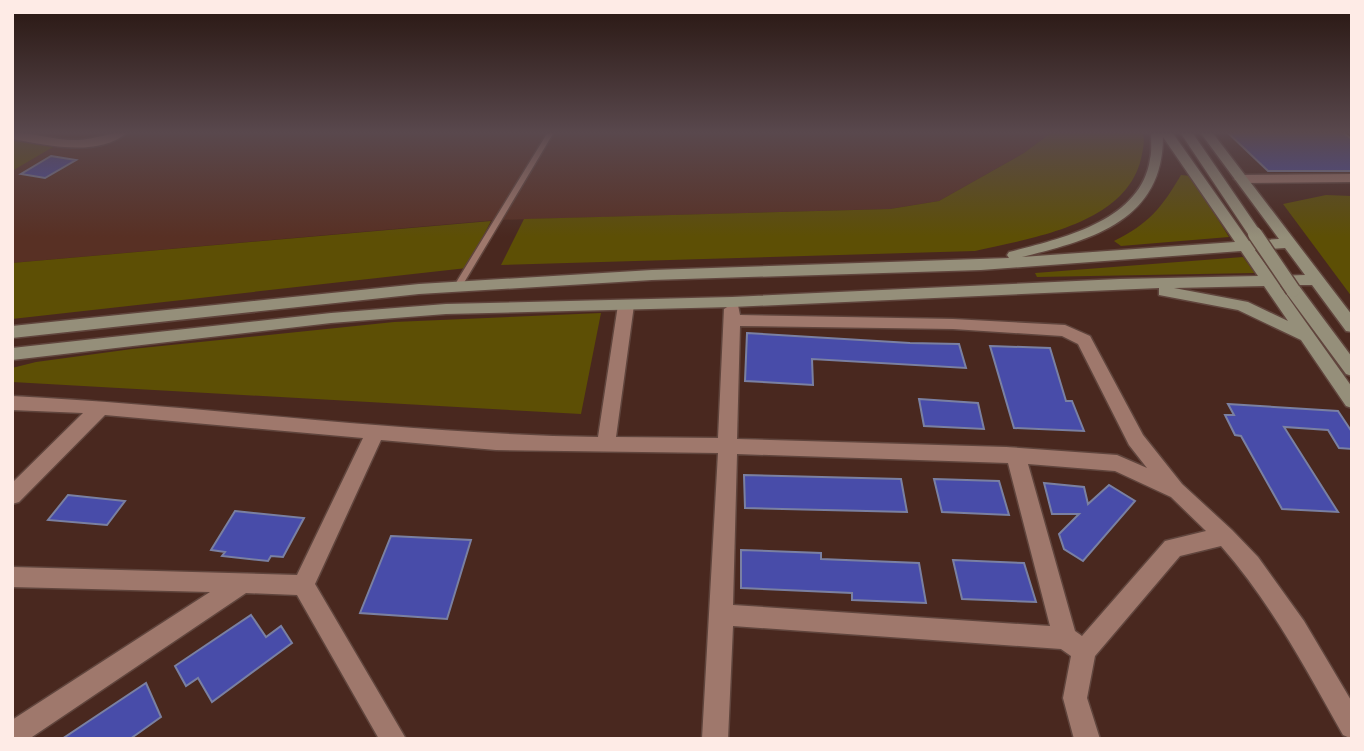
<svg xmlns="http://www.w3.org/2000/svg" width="1364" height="751" font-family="'DM Sans',sans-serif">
<rect width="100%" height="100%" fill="#49281f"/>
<path fill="#583024" d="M 12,132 L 1052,132 L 1024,153 L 939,201 L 890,209 L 496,220 L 12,263 Z"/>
<path fill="#5d4f05" d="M 1052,132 L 1143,132 C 1145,142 1143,149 1141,159 C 1125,225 1031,238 975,251 L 501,265 L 524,219 L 890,209 L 939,201 L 1024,153 Z
M 12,140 L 53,147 L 12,171 Z
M 1181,175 L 1191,176 L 1229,237 L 1121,246 L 1114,241 C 1149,224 1162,207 1181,175 Z
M 1326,195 L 1352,196 L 1352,297 L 1283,204 Z
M 491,221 L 467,268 L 12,319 L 12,263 Z
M 1243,257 L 1255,273 L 1037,277 L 1035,273 Z
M 601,313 L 581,414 L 12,382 L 12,368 L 36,362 L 132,349 L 394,322 Z"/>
<path fill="#484ca9" stroke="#7a80a2" stroke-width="2" d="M 1227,132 L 1342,132 L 1352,139 L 1352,171 L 1268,171 Z
M 51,156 L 76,160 L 45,178 L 21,174 Z
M 747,333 L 910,343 L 959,344 L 966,368 L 812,359 L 813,385 L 745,381 Z
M 990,346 L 1050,348 L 1066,401 L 1072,401 L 1084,431 L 1014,428 Z
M 919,399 L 978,403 L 984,429 L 924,426 Z
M 1228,404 L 1338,411 L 1352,432 L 1352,449 L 1339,448 L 1328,430 L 1284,427 L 1338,512 L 1282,509 L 1241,436 L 1235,435 L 1225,415 L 1234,415 Z
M 744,475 L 901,479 L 907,512 L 745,508 Z
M 934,479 L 999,481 L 1009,515 L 942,512 Z
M 1044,483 L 1084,487 L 1088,504 L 1109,485 L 1135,501 L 1083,561 L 1064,549 L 1059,534 L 1079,514 L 1052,514 Z
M 68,495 L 125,501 L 107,525 L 48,520 Z
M 235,511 L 304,518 L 283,557 L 271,556 L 268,561 L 222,556 L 225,552 L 211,550 Z
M 391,536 L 471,540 L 447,619 L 360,613 Z
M 741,550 L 821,553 L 821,559 L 919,563 L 926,603 L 852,600 L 852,593 L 741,588 Z
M 953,560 L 1024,563 L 1036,602 L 962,599 Z
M 251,615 L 266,637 L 281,626 L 292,643 L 212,702 L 198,678 L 186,686 L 175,666 Z
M 146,683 L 161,717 L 130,739 L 62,739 Z"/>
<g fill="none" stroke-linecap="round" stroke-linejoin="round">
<defs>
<path id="service" d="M 548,132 L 554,132 L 462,286 L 461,288 L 455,288 L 454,286 Z"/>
<path id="minor" d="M 12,132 C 35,133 56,141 79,140 C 96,139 111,132 128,132 C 97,158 48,145 12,139 Z
M 626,300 L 634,305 L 616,437 L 718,438 L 724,309 L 732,304 L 738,305 L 740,315 L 953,319 L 1065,325 L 1090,336 L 1143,435 L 1182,484 L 1232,530 L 1258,557 L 1304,621 L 1352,702 L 1352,739 L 1343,735 C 1306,669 1271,603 1221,546 L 1180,556 L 1095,656 L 1087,698 L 1100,739 L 1074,739 L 1063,698 L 1071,656 L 1061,649 L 733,626 L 728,739 L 702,739 L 718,453 L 496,450 L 381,440 L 315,584 L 406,739 L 379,739 L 297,595 L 246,593 L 29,739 L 12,739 L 12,720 L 210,592 L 12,587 L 12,567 L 297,575 L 363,438 L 105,415 L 19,502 L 12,504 L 12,483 L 83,413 L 12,410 L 12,396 C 208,406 402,434 598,437 L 618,305 ZM 740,326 L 953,329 L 1062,336 L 1078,344 L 1129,445 L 1147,468 L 1117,455 L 1006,447 L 737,439 ZM 737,454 L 1008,463 L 1050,626 L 733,605 ZM 1028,464 L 1115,471 L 1171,497 L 1206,531 L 1165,541 L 1082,636 L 1075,631 Z"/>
<path id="tertiary" d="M 1352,174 L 1352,182 L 1241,183 L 1234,179 L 1241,175 Z"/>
<path id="secondary" d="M 1151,132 L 1172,132 L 1249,241 L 1279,239 L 1200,132 L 1212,132 L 1352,315 L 1352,332 L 1346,331 L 1312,285 L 1294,285 L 1299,286 L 1352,357 L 1352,376 L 1346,374 L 1287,294 L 1285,290 L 1292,285 L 1280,286 L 1352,387 L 1352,408 L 1346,406 L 1301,340 L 1238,310 L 1159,295 L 1159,288 L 732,307 L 446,314 L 331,323 L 12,360 L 12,348 L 331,313 L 446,304 L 732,297 L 1120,279 L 1258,276 L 1241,251 L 981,270 L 652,280 L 419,294 L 12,338 L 12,326 L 419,284 L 652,270 L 1009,258 L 1007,255 L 1009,252 C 1059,239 1141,222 1150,159 C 1152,151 1151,141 1151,132 ZM 1163,137 L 1235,242 L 1022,257 C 1091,240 1163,221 1163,137 ZM 1285,248 L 1305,275 L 1274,276 L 1255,250 ZM 1264,286 L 1288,321 L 1248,302 L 1174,288 Z
M 1180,132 L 1192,132 L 1262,234 L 1260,237 L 1250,237 Z"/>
</defs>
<use href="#service" stroke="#60453d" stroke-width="3"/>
<use href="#minor" stroke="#60453d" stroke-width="3"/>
<use href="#tertiary" stroke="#60453d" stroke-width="3"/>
<use href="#secondary" stroke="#60453d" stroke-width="3"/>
<use href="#service" fill="#9f786c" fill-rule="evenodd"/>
<use href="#minor" fill="#9f786c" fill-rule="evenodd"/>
<use href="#tertiary" fill="#9f786c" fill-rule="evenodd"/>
<use href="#secondary" fill="#958f7a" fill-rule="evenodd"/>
<defs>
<path id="secondary-bridge" d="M 1255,234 L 1293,290"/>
</defs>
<use href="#secondary-bridge" stroke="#60453d" stroke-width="17" stroke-linecap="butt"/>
<use href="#secondary-bridge" stroke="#958f7a" stroke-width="14"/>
</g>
<linearGradient id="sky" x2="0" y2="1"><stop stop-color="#281611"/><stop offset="0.56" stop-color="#59484d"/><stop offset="1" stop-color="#59484d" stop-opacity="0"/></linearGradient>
<rect width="1364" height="237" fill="url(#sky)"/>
<rect width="1364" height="751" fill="none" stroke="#feebe6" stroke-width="28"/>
</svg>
